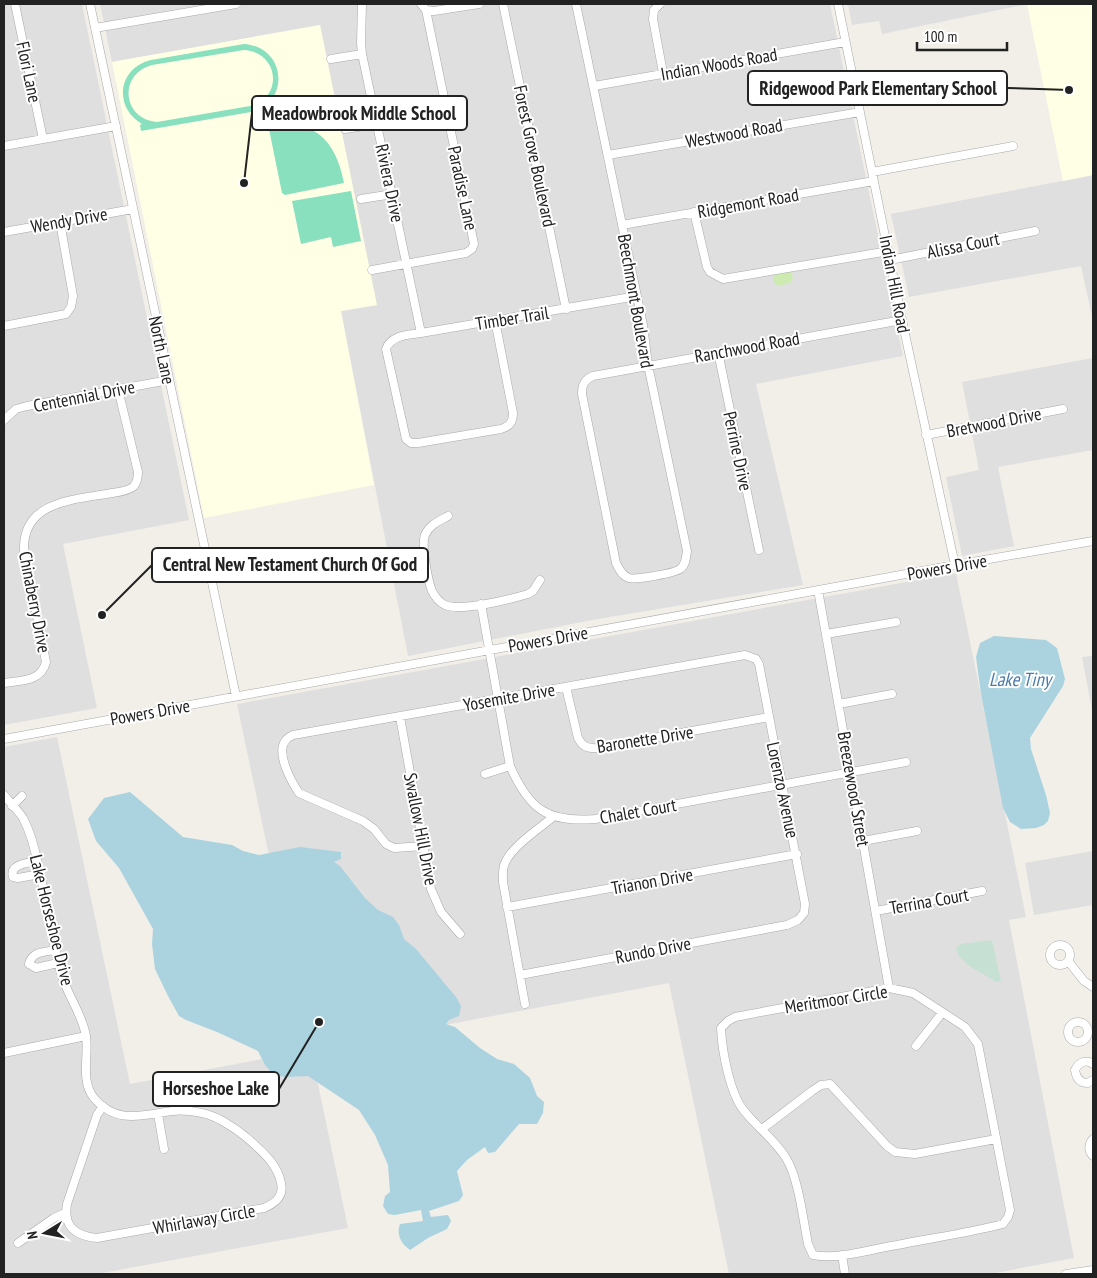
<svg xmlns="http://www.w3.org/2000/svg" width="1097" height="1278" font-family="'PT Sans Narrow',sans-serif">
<rect width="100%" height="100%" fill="#f2efe9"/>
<path fill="#e0dfdf" d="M 4,4 L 82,4 L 189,520 L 63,544 L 97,708 L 4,725 Z
M 100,4 L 830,4 L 903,356 L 756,384 L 803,585 L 592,620 L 408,656 L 341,311 L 376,305 L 320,25 L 112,62 Z
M 848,4 L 1028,4 L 882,34 L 879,21 L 852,25 Z
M 1093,175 L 1093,321 L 1081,266 L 909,297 L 891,214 Z
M 1093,358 L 1093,450 L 998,467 L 1014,546 L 962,556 L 946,477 L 979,470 L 962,382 Z
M 956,573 L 1026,917 L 1009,920 L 1074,1258 L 990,1274 L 729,1274 L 669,983 L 311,1050 L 348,1228 L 97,1274 L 4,1274 L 4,747 L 57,737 L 130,1084 L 310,1050 L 237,704 Z
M 1093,656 L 1093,715 L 1082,657 Z
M 1093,851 L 1093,905 L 1034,915 L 1025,863 Z"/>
<path fill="#ffffe5" d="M 1027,4 L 1093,4 L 1093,175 L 1063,181 Z
M 320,25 L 377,305 L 341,311 L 374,485 L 204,518 L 112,62 Z"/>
<path fill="#cdebb0" d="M 791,271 L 793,278 L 790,283 L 778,286 L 774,282 L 773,275 Z"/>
<path fill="#c6e0d4" d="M 992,940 L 1001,981 L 996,982 C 984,973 959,965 956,948 L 961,944 Z"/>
<path fill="#88e0be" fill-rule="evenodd" d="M 244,44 C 286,47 291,102 251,112 L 141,131 L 140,125 L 142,124 C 113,107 118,68 151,60 ZM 244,50 C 279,52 284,98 250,106 L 157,122 C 122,119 118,74 152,65 Z
M 285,125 C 323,123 338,151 344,183 L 285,195 L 282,193 L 269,129 Z
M 351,191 L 361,241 L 333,247 L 331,237 L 301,244 L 292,201 Z"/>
<path fill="#aad3df" d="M 994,636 L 1046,640 L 1057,648 L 1065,679 L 1063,686 L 1030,738 L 1031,749 L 1046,795 L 1050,813 L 1048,821 L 1044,825 L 1036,828 L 1021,829 L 1010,822 L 1003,808 L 981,694 L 976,657 L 980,643 Z
M 130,792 L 183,837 L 232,845 L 243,851 L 259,855 L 300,847 L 341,852 L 341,859 L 334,862 L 340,866 L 365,898 L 378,910 L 393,917 L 399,925 L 404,939 L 416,949 L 456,997 L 461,1006 L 459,1016 L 449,1020 L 446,1024 L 455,1027 L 480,1048 L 497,1059 L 514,1064 L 530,1078 L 537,1096 L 544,1102 L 543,1113 L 537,1124 L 519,1124 L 495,1152 L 488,1153 L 485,1147 L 467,1160 L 457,1171 L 463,1195 L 459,1201 L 429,1211 L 431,1217 L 448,1215 L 451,1221 L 447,1229 L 428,1238 L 410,1250 C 401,1244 396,1234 400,1224 L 423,1221 L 421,1210 L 395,1215 L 388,1214 L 383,1206 L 385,1196 L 390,1192 L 388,1165 L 375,1135 L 359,1110 L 308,1076 L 285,1077 L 274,1075 L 265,1065 L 258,1051 L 217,1032 L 186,1020 L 179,1016 L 168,996 L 155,969 L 152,944 L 153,929 L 119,868 L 96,841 L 88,819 L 104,798 Z"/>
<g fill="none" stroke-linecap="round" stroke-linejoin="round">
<defs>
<path id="minor" d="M 15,4 L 43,139
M 90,4 L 236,696
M 362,4 L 361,43 L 362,54 L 421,333
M 421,4 L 426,10 L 434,11 L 479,4
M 503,4 L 566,309
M 576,4 L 643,325 L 648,365 L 687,551 C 686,557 686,565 680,569 C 675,573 636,580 629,578 C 622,576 619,569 616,563 L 582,394 C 582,385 584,380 593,376 C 696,357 799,338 902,320
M 660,4 L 654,10 L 653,19 L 663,73
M 838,4 L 902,320 L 955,565
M 95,28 L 236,4
M 331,59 L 362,54
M 594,86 L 845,42
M 345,129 L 377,124
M 4,146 L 116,126
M 608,155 L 860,112
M 872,172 L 1013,146
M 361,199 L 393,194
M 694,212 L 707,267 L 710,272 L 723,279 L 889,251
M 622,225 L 874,181
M 4,232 L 133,209
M 890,260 L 1035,231
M 372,270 L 466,253 L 472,249 L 474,244 L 426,10
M 495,320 L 513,413 C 513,422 510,426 501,429 L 418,443 L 411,443 L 406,439 L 386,349 C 391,335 408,335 421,333 L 637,296
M 4,326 L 66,314 L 71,307 L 73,296 L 60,222
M 718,352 L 759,550
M 4,420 L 16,409 L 27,406 L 169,380
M 926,435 L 1063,409
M 448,516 C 439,521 429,525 425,535 C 421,545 428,581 432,591 C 435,597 439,602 445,605 C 461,612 511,599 528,594 L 533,591 L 540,580
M 818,590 L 889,988
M 481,604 L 510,766 C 529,809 547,823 595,819 L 906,762
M 826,634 L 896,622
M 4,683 C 21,680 41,682 46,662 L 24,551 C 22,500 75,500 112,493 C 119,492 129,491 134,486 C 137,482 138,477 138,472 L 118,389
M 566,687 L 578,738 C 583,747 588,749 599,748 L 769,717
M 839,704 L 892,694
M 400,717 L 431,889 L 441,912 L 460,934
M 4,739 L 955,565 L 1093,541
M 485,774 L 510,766
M 4,795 C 10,803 18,810 23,818 C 31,833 35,849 38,865 C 47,901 51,937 61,973 C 67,995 82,1013 86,1036 C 89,1056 80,1081 94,1098 C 117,1125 142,1115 172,1111 C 181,1110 192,1111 202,1113 C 219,1116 244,1134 256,1146 C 267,1156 278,1167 281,1183 C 284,1196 276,1203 264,1208 L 97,1238 C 76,1236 63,1227 67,1204 L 97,1115 L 103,1106
M 12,806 L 22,796
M 863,841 L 917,831
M 424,846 L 394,848 L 386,844 L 374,829 L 363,821 L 299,793 C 291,781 275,752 286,740 C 288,737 290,737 293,735 L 745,655 L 756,659 L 759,664 L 805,904 L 804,913 L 798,920 L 787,925 L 520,975
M 37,861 C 28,863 9,864 13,877 L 18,878 L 40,874
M 507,907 L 797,854
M 876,911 L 982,891
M1050 955a10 10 0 1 1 20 0a10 10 0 1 1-20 0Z
M 56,950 C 45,952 32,951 29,964 L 36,968 L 58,963
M 1068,961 L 1084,981 L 1093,987
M 889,988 L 913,993 L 965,1027 L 978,1044 L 1010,1210 L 1008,1217 L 1003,1224 C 968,1233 932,1238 897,1245 C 870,1249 840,1260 813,1255 L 808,1244 C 803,1220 799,1179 786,1158 C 776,1141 758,1128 745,1112 C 730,1095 722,1051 721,1028 L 728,1021 L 735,1017 Z
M 525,1004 L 503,882 C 503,876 502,869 505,863 C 512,846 540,828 553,817
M1068 1032a10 10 0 1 1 20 0a10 10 0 1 1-20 0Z
M 916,1046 L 942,1013
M 4,1053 L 86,1036
M 1093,1064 C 1086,1059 1079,1062 1075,1070 C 1076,1078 1080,1083 1088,1083 L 1093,1080
M 158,1114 L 164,1149
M 762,1129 L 812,1091 L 821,1085 L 830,1084 L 887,1146 L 895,1152 L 915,1154 L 996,1139
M 1093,1139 C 1088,1144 1088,1151 1093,1156
M 18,1243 L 54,1218 L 65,1213
M 842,1255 L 845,1274
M 1066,1274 L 1093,1270"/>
</defs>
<use href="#minor" stroke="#a9a9a9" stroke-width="9"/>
<use href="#minor" stroke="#fff" stroke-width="8"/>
</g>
<g text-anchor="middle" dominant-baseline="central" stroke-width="4" stroke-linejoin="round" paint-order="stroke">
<g font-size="18" fill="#222" stroke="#fff">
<text transform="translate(719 64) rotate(-10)">Indian Woods Road</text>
<text transform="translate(29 72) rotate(78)">Flori Lane</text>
<text transform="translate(734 133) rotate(-10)">Westwood Road</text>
<text transform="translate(535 156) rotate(78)">Forest Grove Boulevard</text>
<text transform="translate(390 183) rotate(78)">Riviera Drive</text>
<text transform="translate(463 188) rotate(78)">Paradise Lane</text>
<text transform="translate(748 203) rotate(-10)">Ridgemont Road</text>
<text transform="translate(69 220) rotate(-10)">Wendy Drive</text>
<text transform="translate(963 245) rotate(-11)">Alissa Court</text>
<text transform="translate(895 284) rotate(79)">Indian Hill Road</text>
<text transform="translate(636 301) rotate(80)">Beechmont Boulevard</text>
<text transform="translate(512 318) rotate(-9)">Timber Trail</text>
<text transform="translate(747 347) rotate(-10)">Ranchwood Road</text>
<text transform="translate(162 350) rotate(78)">North Lane</text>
<text transform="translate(84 396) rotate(-11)">Centennial Drive</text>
<text transform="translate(994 422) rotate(-11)">Bretwood Drive</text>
<text transform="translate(738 451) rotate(78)">Perrine Drive</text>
<text transform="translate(947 567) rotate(-10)">Powers Drive</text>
<text transform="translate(35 602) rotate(79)">Chinaberry Drive</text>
<text transform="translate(548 639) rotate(-10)">Powers Drive</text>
<text transform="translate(509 697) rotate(-10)">Yosemite Drive</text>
<text transform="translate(150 712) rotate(-10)">Powers Drive</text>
<text transform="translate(645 739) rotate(-9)">Baronette Drive</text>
<text transform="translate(854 789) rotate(80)">Breezewood Street</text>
<text transform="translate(783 790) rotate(78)">Lorenzo Avenue</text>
<text transform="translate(638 811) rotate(-10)">Chalet Court</text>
<text transform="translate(421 829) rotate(79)">Swallow Hill Drive</text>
<text transform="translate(652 881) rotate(-10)">Trianon Drive</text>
<text transform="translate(929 901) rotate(-10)">Terrina Court</text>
<text transform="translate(52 920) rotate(76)">Lake Horseshoe Drive</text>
<text transform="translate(653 950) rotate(-11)">Rundo Drive</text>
<text transform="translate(836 999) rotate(-9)">Meritmoor Circle</text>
<text transform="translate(204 1219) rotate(-10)">Whirlaway Circle</text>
</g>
<g font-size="19" font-style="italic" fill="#4a7aab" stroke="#fff">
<text x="1020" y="679">Lake Tiny</text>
</g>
</g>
<path fill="none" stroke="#222" stroke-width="2" d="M1069 90L1007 88M244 183L252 113M102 615L152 565M319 1022L279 1089"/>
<g fill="#222" stroke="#fff" stroke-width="2">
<circle cx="1069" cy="90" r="5"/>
<circle cx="244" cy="183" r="5"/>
<circle cx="102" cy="615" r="5"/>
<circle cx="319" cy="1022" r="5"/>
</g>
<g fill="#fff" stroke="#222" stroke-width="2">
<rect x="748" y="71" width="259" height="34" rx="5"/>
<rect x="252" y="96" width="215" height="34" rx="5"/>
<rect x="152" y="548" width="276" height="34" rx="5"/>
<rect x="153" y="1072" width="126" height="34" rx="5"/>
</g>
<g font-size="19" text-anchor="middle" font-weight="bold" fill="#222">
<text x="878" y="95">Ridgewood Park Elementary School</text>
<text x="359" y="120">Meadowbrook Middle School</text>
<text x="290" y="571">Central New Testament Church Of God</text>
<text x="216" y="1095">Horseshoe Lake</text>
</g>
<rect width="1097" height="1278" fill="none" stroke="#222222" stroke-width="10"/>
<g transform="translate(45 1233) rotate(260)" stroke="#ffffff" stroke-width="4" paint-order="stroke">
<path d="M0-4L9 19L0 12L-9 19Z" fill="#222222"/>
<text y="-8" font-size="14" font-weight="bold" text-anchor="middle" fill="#222222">N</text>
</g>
<path d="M917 42v8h90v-8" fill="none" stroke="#222222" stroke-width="2.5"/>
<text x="924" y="42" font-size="15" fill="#222222" stroke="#ffffff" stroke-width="4" paint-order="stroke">100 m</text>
</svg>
